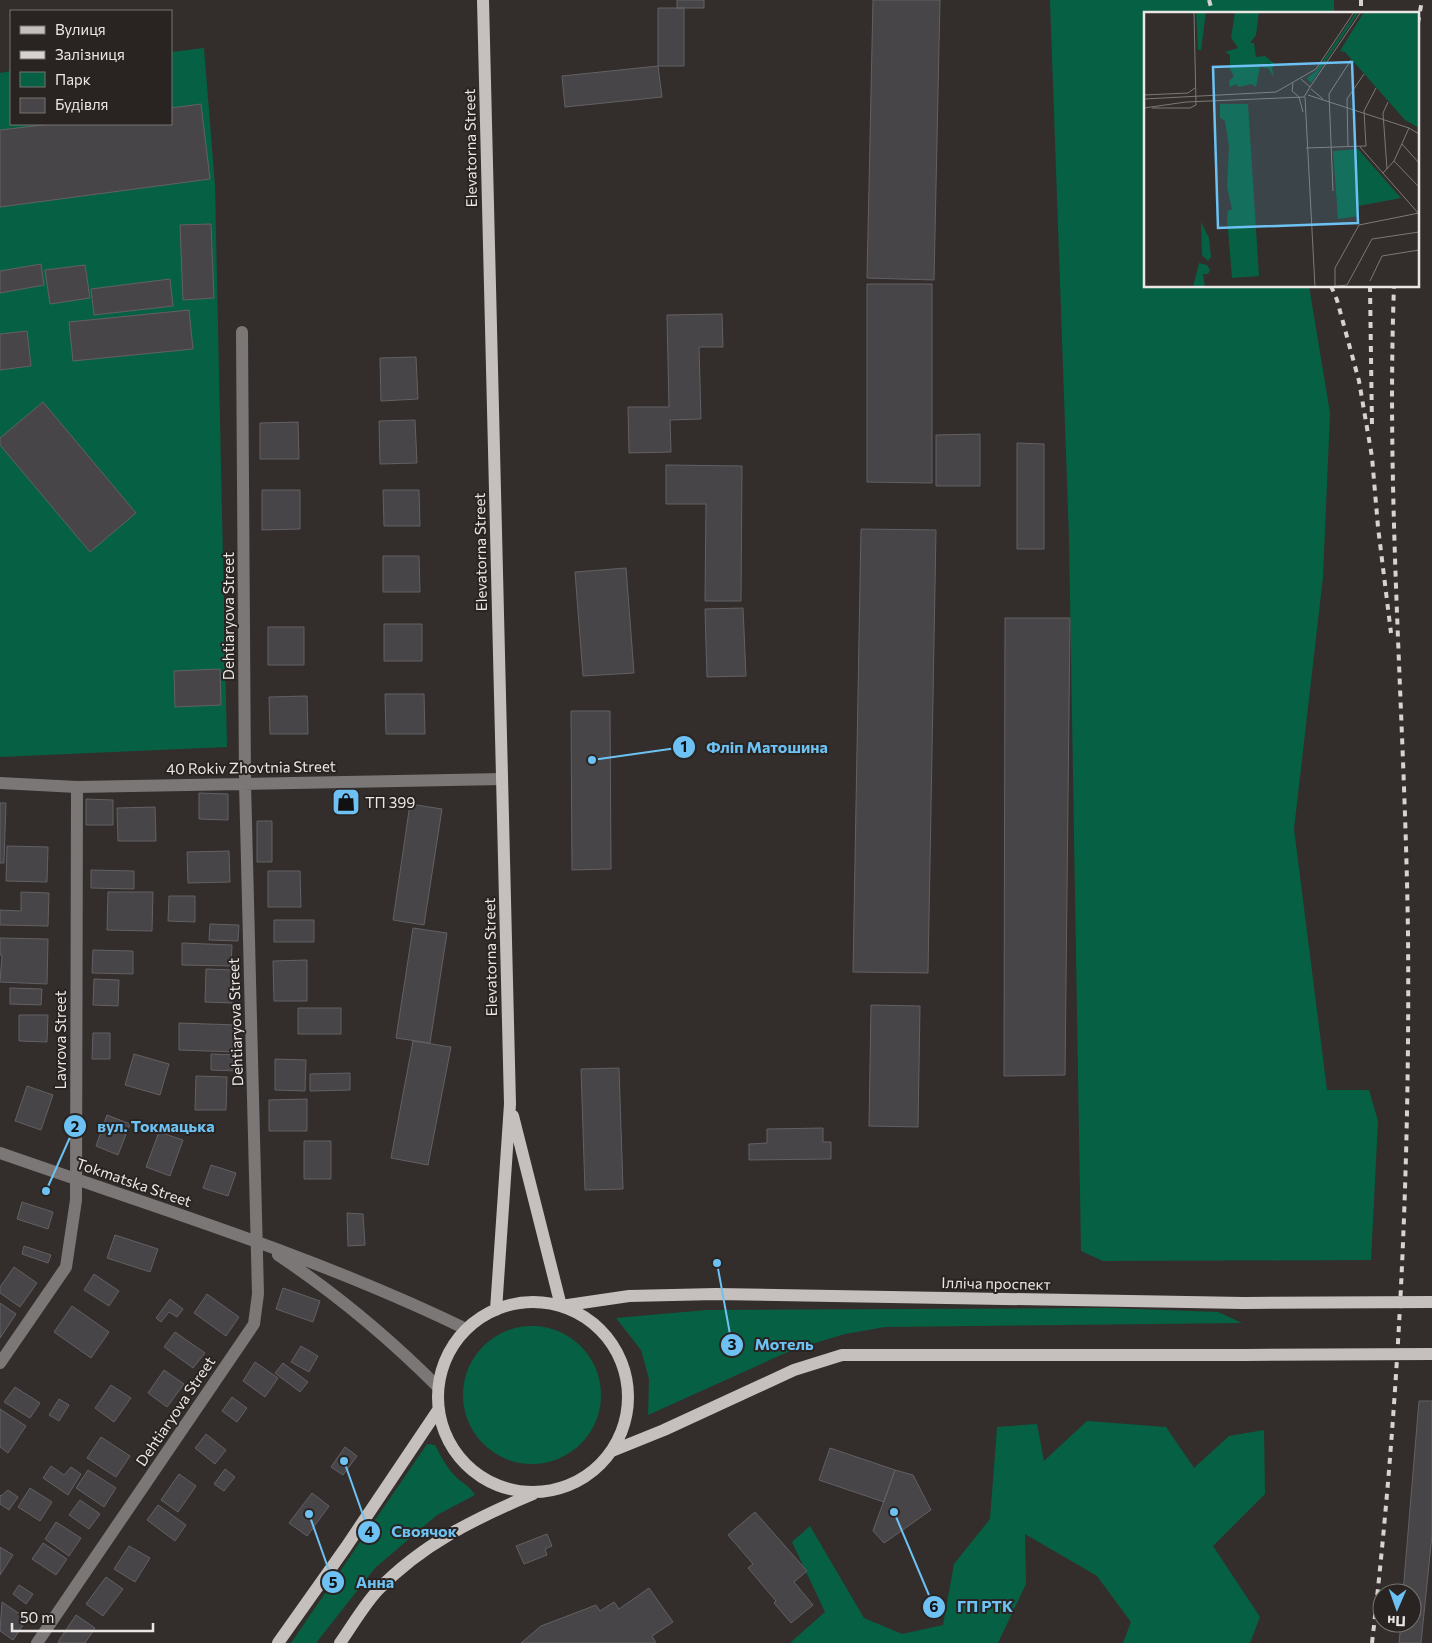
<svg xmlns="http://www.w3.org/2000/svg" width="1432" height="1643" font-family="Commissioner,sans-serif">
<rect width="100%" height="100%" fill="#332e2c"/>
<path fill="#066144" d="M 1050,0 L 1334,0 L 1334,14 L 1146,14 L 1146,286 L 1309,286 L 1330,413 L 1323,577 L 1294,829 L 1327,1090 L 1369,1090 L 1378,1121 L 1371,1260 L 1103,1261 L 1081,1251 L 1069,537 Z
M 204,48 L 215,186 L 227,747 L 0,757 L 0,73 L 11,71 L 11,124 L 171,124 L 171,52 Z
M 1110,1308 L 1218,1312 L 1242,1323 L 885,1327 L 845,1334 L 792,1350 L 648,1415 L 649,1379 L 641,1350 L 616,1318 L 707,1310 Z
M463 1395a69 69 0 1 1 138 0a69 69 0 1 1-138 0Z
M 1087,1421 L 1166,1427 L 1194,1468 L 1229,1436 L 1264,1430 L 1265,1494 L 1213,1546 L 1260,1617 L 1250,1643 L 1123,1643 L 1131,1622 L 1097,1576 L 1025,1534 L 1026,1584 L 998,1643 L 790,1643 L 825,1612 L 792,1542 L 810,1526 L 864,1618 L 902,1634 L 943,1625 L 954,1564 L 990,1519 L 997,1427 L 1037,1424 L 1044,1461 Z
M 427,1444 L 435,1445 C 441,1457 446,1466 455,1476 C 462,1483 470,1486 475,1495 L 437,1515 L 375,1568 L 316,1643 L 291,1643 Z"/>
<path fill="#484549" stroke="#636064" d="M 677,0 L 704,0 L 704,8 L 677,8 Z
M 873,0 L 940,0 L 934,280 L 867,278 Z
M 658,8 L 684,8 L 684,66 L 658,66 Z
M 658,66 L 662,97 L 565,107 L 562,76 Z
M 201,104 L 210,179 L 0,207 L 0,130 L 52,124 L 171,124 L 171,108 Z
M 211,224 L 214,298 L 183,300 L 180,225 Z
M 41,264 L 44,285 L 0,293 L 0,271 Z
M 85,265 L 90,298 L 50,304 L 45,270 Z
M 170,279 L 173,306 L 94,315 L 91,289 Z
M 867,284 L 932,284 L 932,483 L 867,482 Z
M 189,310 L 193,349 L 73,361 L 69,322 Z
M 722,314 L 723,347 L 699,347 L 701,419 L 670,420 L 671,452 L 629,453 L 628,407 L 669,407 L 667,315 Z
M 27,331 L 31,366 L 0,370 L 0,334 Z
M 416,357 L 418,399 L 381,401 L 380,358 Z
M 43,402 L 136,513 L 90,552 L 0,445 L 0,438 Z
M 415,420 L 417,463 L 380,464 L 379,421 Z
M 298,422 L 299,459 L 260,459 L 260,423 Z
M 980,434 L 980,486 L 936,486 L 936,435 Z
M 1017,443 L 1044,444 L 1044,549 L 1017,549 Z
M 666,465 L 742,466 L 741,601 L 705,601 L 706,504 L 666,504 Z
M 262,490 L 300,490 L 300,529 L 262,530 Z
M 383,490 L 419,490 L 420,526 L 384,526 Z
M 861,529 L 936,530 L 928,973 L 853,972 Z
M 383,556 L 419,556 L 420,592 L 383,592 Z
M 626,568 L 634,673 L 583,676 L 575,572 Z
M 743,608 L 746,676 L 707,677 L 705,609 Z
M 1005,618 L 1070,618 L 1065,1075 L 1004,1076 Z
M 384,624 L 422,624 L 422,661 L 384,661 Z
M 268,627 L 304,627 L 304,665 L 268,665 Z
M 220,669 L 221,705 L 175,707 L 174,671 Z
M 385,694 L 424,694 L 425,734 L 386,734 Z
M 307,696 L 308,734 L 270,734 L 269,697 Z
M 571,711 L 610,711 L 611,869 L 572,870 Z
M 355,789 L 355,812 L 334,812 L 334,790 Z
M 199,793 L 228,794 L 228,820 L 199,819 Z
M 86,799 L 113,800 L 113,825 L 86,825 Z
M 0,803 L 6,803 L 4,863 L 0,863 Z
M 410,804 L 442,809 L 424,925 L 393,920 Z
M 155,807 L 156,841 L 118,841 L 117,808 Z
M 257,821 L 272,821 L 272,862 L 257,862 Z
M 7,846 L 48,847 L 47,882 L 6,881 Z
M 229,851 L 230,882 L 188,883 L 187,852 Z
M 91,870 L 134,871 L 134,889 L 91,888 Z
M 268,871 L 300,871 L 301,907 L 268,907 Z
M 21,892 L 49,893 L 48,926 L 0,925 L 0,910 L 21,911 Z
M 108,892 L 153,892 L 152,931 L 107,930 Z
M 169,896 L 195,896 L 195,922 L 168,921 Z
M 274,920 L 314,920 L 314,942 L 274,942 Z
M 210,924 L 239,925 L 238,941 L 209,940 Z
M 413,928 L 447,933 L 430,1043 L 396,1038 Z
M 0,938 L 48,939 L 47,984 L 0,982 L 2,955 L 0,955 Z
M 182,943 L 232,945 L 231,966 L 182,965 Z
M 93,950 L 133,951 L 133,974 L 92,973 Z
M 307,960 L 307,1001 L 274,1001 L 273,961 Z
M 206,969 L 233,970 L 232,1003 L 205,1002 Z
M 94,979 L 119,980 L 118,1006 L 93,1005 Z
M 10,988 L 42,989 L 41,1005 L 10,1004 Z
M 871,1005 L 920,1006 L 918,1127 L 869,1126 Z
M 298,1008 L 341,1008 L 341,1034 L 298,1034 Z
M 19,1015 L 48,1015 L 47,1042 L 19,1041 Z
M 179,1023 L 237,1025 L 236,1052 L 179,1050 Z
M 93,1033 L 110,1033 L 110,1059 L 92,1059 Z
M 413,1041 L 451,1047 L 428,1165 L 391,1158 Z
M 134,1054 L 169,1064 L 160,1095 L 125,1085 Z
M 211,1054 L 238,1055 L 238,1071 L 211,1070 Z
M 275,1059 L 306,1060 L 305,1091 L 275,1090 Z
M 619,1068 L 623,1189 L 585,1190 L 581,1069 Z
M 350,1073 L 350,1090 L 310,1091 L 310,1074 Z
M 196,1076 L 227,1077 L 226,1110 L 195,1110 Z
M 27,1086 L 53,1095 L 41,1130 L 15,1121 Z
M 307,1099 L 307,1131 L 269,1131 L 269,1100 Z
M 107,1115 L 130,1124 L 118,1155 L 96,1146 Z
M 823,1128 L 823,1142 L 831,1142 L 831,1159 L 749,1160 L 749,1144 L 767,1143 L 767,1129 Z
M 159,1132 L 183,1140 L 170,1176 L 146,1167 Z
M 304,1141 L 331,1141 L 331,1179 L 304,1179 Z
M 211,1165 L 236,1173 L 228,1196 L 203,1188 Z
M 22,1202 L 53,1212 L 48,1229 L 17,1219 Z
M 347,1213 L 363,1214 L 365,1245 L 348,1246 Z
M 115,1235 L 158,1249 L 150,1272 L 107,1258 Z
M 24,1246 L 51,1255 L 48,1263 L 22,1254 Z
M 14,1267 L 37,1283 L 20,1307 L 0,1293 L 0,1287 Z
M 94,1274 L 119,1291 L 109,1306 L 84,1290 Z
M 283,1288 L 320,1301 L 313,1322 L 276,1309 Z
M 207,1294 L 239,1317 L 226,1336 L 194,1313 Z
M 170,1299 L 183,1309 L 177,1317 L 169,1312 L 161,1322 L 156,1318 Z
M 0,1303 L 16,1314 L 0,1338 Z
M 72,1306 L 109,1332 L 91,1358 L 54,1332 Z
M 175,1332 L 205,1353 L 193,1368 L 164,1347 Z
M 301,1346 L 318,1356 L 309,1372 L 291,1362 Z
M 255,1362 L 278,1378 L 265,1397 L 243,1381 Z
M 283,1363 L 308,1382 L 300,1392 L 275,1373 Z
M 164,1370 L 184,1384 L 167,1407 L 148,1393 Z
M 111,1385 L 131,1398 L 114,1422 L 95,1408 Z
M 15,1387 L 40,1403 L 30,1418 L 4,1402 Z
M 232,1397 L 247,1408 L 237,1422 L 222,1411 Z
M 59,1399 L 69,1405 L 59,1421 L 49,1415 Z
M 1419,1401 L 1432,1401 L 1432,1535 L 1421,1643 L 1399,1643 L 1401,1623 L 1412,1623 L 1412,1593 L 1403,1593 Z
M 0,1409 L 26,1426 L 8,1453 L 0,1447 Z
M 206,1434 L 226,1450 L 215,1464 L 195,1448 Z
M 101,1437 L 130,1456 L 116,1477 L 87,1458 Z
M 345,1447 L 357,1456 L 343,1475 L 331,1467 Z
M 830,1448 L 895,1470 L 884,1502 L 819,1480 Z
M 51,1466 L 64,1475 L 71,1467 L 81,1474 L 68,1495 L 43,1478 Z
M 225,1469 L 235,1477 L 224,1491 L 214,1484 Z
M 88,1470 L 116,1488 L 104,1507 L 76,1488 Z
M 895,1470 L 913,1475 L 931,1510 L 884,1543 L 873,1531 Z
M 179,1474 L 196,1486 L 178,1512 L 161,1500 Z
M 30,1488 L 52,1502 L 40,1521 L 18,1507 Z
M 8,1490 L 18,1497 L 9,1510 L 0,1504 L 0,1495 L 1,1496 Z
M 312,1493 L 329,1506 L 307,1536 L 289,1523 Z
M 80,1500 L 100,1514 L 89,1529 L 69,1515 Z
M 158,1505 L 186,1525 L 175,1541 L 147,1520 Z
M 755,1512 L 807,1571 L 794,1582 L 813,1605 L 791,1623 L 774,1603 L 776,1601 L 748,1568 L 753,1564 L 728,1535 Z
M 56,1522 L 81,1538 L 69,1556 L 45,1539 Z
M 547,1534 L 552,1546 L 545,1549 L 547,1555 L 524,1564 L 516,1546 Z
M 43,1543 L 67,1559 L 56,1575 L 32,1559 Z
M 129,1546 L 150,1558 L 135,1582 L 114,1569 Z
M 0,1547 L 13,1555 L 0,1575 Z
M 106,1577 L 123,1589 L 103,1616 L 86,1604 Z
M 19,1585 L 33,1594 L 26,1604 L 13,1594 Z
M 649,1588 L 673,1622 L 652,1636 L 656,1643 L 521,1643 L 541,1626 L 596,1605 L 600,1611 L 614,1602 L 619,1609 Z
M 2,1602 L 27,1619 L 13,1640 L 0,1631 Z
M 76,1615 L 95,1628 L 85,1643 L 59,1643 L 58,1642 Z"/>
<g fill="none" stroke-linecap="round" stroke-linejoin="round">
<path stroke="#7a7776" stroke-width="12" d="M 0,783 L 77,787 L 502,779
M 0,1153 C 157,1208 316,1256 466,1329
M 278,1255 C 338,1295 387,1336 438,1387
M 0,1363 L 66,1267 L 76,1200 L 77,787
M 37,1643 L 254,1324 L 258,1294 L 245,783 L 242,332"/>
<path stroke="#c5c0bd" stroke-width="12" d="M 483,0 L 510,1104 L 496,1310
M 513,1116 L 561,1306
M438 1397a95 95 0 1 1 190 0a95 95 0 1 1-190 0Z
M 561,1306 L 629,1296 L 716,1294 L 1244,1303
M 612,1451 L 664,1430 L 794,1370 L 842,1355 L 1244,1355
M 278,1643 L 346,1547 L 438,1410
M 340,1643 C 352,1626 364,1605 378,1590 C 422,1544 476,1518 533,1494"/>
<path stroke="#d6d3d1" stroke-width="4" stroke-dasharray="6 6" stroke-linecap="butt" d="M 1209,0 L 1213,14
M 1361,0 L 1361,14
M 1418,23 L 1422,0
M 1331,286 L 1337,300 L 1359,381 L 1372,457 L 1378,527 L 1391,633
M 1370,286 L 1372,427
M 1372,1643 C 1399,1408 1410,1171 1408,934 C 1405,718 1386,502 1394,286"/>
<path stroke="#c5c0bd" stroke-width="12" d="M 1244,1303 L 1432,1302
M 1244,1355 L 1432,1354"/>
</g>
<defs>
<symbol id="shop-square" viewBox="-11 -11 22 22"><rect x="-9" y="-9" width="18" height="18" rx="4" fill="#6dc2f3" stroke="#292422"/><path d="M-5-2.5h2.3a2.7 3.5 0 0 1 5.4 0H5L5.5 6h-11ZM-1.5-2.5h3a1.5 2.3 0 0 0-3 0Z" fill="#111"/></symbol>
</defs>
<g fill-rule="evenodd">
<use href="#shop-square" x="330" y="786" width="32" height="32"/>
</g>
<g text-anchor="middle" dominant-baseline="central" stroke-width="4" stroke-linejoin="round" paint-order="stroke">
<g font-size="15" fill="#eae7e5" stroke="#292422">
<text transform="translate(470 148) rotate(-91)">Elevatorna Street</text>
<text transform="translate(480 552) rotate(-91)">Elevatorna Street</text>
<text transform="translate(228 616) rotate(-90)">Dehtiaryova Street</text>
<text transform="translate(251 767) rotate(-1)">40 Rokiv Zhovtnia Street</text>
<text transform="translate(490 957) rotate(-91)">Elevatorna Street</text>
<text transform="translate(235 1022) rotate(-92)">Dehtiaryova Street</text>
<text transform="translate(60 1040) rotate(-90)">Lavrova Street</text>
<text transform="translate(134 1182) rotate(19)">Tokmatska Street</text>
<text transform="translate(996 1283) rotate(1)">Ілліча проспект</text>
<text transform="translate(175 1411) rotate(-56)">Dehtiaryova Street</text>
</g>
<g font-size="15" fill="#eae7e5" stroke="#292422" text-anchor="start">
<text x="365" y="802">ТП 399</text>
</g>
</g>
<g transform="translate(1144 12)">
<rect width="275" height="275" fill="#332e2c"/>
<path d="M 52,0 L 62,0 L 57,38 L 54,38 ZM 91,0 L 115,0 L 112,23 L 106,31 L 110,31 L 112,45 L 121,44 L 132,53 L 128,56 L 130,65 L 124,56 L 116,55 L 112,75 L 107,72 L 95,75 L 92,72 L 86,75 L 85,69 L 90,64 L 86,57 L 86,43 L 81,40 L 94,36 L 87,26 ZM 212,0 L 215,0 L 167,71 L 163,66 L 172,59 ZM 220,0 L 275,0 L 275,116 L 261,108 L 201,40 L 196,39 ZM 76,92 L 104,92 L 115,264 L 88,266 L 83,206 L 84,199 L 88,197 L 83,175 L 85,134 L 81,109 L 76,106 ZM 214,137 L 257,186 L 214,194 L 215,204 L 194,207 L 189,139 ZM 57,210 L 65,226 L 67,245 L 64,249 L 58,243 ZM 55,251 L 63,253 L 66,258 L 64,262 L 59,262 L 61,275 L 49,275 Z" fill="#066144"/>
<path fill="none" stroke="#7c7876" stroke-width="1" d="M 149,71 L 148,79 L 155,85M 166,75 L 217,0M 167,77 L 179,87M 0,83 L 44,81 L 51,76M 164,83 L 265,116 L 275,122M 155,85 L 159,100M 161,85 L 171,275M 0,87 L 132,80 L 172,57 L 210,0M 0,96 L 42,90 L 160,85 L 166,75 L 157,67M 8,96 L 46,96 L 52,93 L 50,0M 258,132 L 275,151M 204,134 L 203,87 L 220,62M 216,135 L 275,202M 162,136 L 222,134 L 220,99 L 232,76M 250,149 L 275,175M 243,157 L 239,101 L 244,90M 239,161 L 250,149 L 265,116M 189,179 L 185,82 L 207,48M 226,269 L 238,244 L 275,238M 191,274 L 191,256 L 215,213 L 275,201M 183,275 L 203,273 L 228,227 L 275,220"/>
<path fill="#6dc2f3" fill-opacity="0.15" stroke="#6dc2f3" stroke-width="2.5" d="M 208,50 L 214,211 L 74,216 L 69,55 Z"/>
<rect width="275" height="275" fill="none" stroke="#eae7e5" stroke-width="2.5"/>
</g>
<path fill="none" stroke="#6dc2f3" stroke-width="2" d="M592 760L684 747M46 1191L75 1126M717 1263L732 1345M344 1461L369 1532M309 1514L333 1582M894 1512L934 1607"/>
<g fill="#6dc2f3" stroke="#292422" stroke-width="2">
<circle cx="592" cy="760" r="5"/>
<circle cx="46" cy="1191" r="5"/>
<circle cx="717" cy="1263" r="5"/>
<circle cx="344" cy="1461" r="5"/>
<circle cx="309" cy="1514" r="5"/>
<circle cx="894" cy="1512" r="5"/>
<circle cx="684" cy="747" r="12"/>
<circle cx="75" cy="1126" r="12"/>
<circle cx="732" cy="1345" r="12"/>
<circle cx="369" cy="1532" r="12"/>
<circle cx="333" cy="1582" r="12"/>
<circle cx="934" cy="1607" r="12"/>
</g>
<g font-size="15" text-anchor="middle" font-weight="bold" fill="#111">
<text x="684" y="752">1</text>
<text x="75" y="1132">2</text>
<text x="732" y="1350">3</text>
<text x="369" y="1537">4</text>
<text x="333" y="1588">5</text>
<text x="934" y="1612">6</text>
</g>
<g font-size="16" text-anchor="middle" font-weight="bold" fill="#6dc2f3" stroke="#292422" stroke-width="4" stroke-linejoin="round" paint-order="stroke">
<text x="767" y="753">Фліп Матошина</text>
<text x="156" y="1132">вул. Токмацька</text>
<text x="784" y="1350">Мотель</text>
<text x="424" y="1537">Своячок</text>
<text x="375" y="1588">Анна</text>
<text x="985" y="1612">ГП РТК</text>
</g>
<rect x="10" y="10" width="162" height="115" fill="#292422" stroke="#767270"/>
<rect x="20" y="26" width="25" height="8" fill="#c5c0bd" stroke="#767270"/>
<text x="55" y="35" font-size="15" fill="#eae7e5">Вулиця</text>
<rect x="20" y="51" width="25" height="8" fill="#d6d3d1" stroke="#767270"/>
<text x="55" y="60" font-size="15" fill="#eae7e5">Залізниця</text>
<rect x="20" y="72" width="25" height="15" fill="#066144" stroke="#767270"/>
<text x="55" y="85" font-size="15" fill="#eae7e5">Парк</text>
<rect x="20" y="98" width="25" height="15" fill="#484549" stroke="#767270"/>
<text x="55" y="110" font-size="15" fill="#eae7e5">Будівля</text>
<g transform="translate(1397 1608) rotate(182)"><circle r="24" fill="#292422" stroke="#767270"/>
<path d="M0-4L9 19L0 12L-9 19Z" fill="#6dc2f3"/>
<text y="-8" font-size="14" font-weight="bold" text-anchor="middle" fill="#eae7e5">Пн</text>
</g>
<path d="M12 1623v8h141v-8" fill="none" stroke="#eae7e5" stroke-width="2.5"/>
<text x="20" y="1623" font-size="15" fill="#eae7e5" stroke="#292422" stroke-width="4" paint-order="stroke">50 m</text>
</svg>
